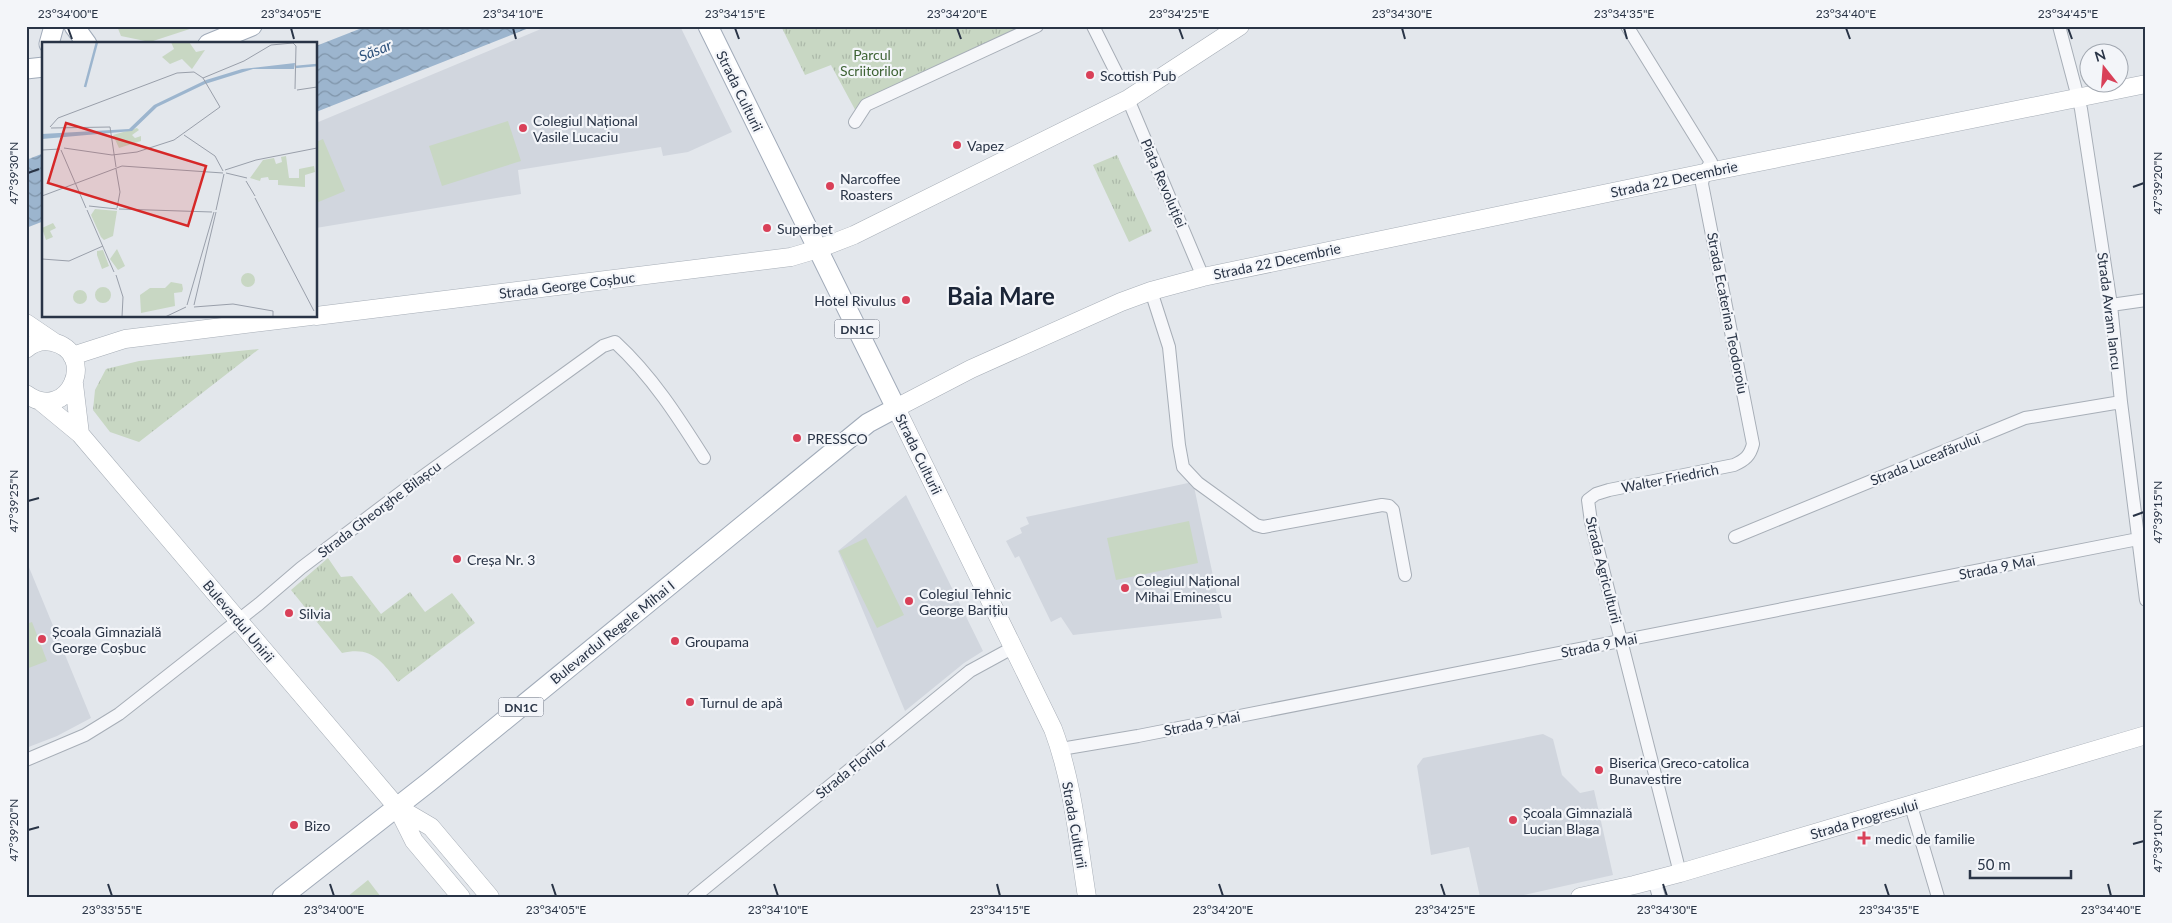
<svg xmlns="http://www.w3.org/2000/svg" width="2172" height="923" font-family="Lato,sans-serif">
<defs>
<pattern id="park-tufts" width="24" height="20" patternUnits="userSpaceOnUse" patternTransform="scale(1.25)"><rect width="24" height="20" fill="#c8d7c3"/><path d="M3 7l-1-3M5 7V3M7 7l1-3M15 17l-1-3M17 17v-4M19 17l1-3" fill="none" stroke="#acb9a9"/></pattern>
<pattern id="water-waves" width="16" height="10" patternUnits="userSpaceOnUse" patternTransform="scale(1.25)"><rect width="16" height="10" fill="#9cb5ce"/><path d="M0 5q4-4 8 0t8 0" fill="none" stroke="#7f94a9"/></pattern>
</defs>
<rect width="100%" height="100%" fill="#e3e7ec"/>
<path fill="#d1d6de" d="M 548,26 L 680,26 L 732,132 L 688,152 L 663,156 L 661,147 L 518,170 L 521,194 L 316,228 L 316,123 Z
M 1193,482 L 1222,618 L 1073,635 L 1061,617 L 1051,622 L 1019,556 L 1015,558 L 1006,541 L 1022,533 L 1020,528 L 1029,524 L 1026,517 Z
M 906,495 L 983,651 L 964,663 L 905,711 L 838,551 Z
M 26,560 L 91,718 L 57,736 L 26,748 Z
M 1543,734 L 1553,739 L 1562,775 L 1580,793 L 1594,790 L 1613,875 L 1515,897 L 1480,897 L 1469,847 L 1431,855 L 1417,766 L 1423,758 Z"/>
<path fill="#c8d7c3" d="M 117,26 L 199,26 L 150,42 L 121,36 Z
M 508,121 L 521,161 L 442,186 L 429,146 Z
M 323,139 L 345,191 L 316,203 L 316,142 Z
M 1189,521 L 1198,563 L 1116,580 L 1107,538 Z
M 866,538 L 904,615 L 877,628 L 839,551 Z
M 32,622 L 47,661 L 26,669 L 26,624 Z
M 368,880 L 381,897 L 347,897 Z"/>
<path fill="url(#park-tufts)" d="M 781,26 L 1037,26 L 866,105 L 859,117 L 831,65 L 805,75 Z
M 1117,155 L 1152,231 L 1129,242 L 1093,165 Z
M 259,349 L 139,442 L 110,432 L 93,410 L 95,390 L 106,369 L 139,361 Z
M 328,558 L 341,577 L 352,576 L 381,614 L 410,592 L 425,612 L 452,593 L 475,623 L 398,682 C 381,660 371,646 342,653 L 291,590 Z"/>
<path fill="url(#water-waves)" d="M 367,26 L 534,26 L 316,112 L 316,46 Z
M 44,153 L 44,221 L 26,228 L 26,160 Z"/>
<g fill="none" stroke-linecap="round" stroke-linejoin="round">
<defs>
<path id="street" d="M 1093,26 L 1117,74
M 1627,26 L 1711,162 L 1704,173 L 1702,184 L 1753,444 C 1750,456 1745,460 1734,465 L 1609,490 L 1596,494 L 1588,500 L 1591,522 L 1680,873
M 2059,26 L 2081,109 L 2111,305 L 2121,402 L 2146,600
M 1128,99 L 1203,277
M 855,122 L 866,105 L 1037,26
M 1151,291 L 1169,347 L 1179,445 L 1183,467 L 1198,483 L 1256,525 L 1263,527 L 1382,505 L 1389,506 L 1393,510 L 1405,575
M 2111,305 L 2146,300
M 1735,537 L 2025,418 L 2121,402
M 1061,749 L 1138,736 L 2138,539
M 26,760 L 85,735 L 119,714 L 259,604 L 301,568 L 404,490 L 603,346 L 615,342 C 652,376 678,417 704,458
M 1911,806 L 1938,897
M 1654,880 L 1659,897
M 694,897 L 970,671 L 1014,647"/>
<path id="secondary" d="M 316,316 L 791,257 L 818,249 L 854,235 L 1128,99 L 1240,26
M 26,323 L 54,342
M 26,349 C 33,343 43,340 52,342 C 99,352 69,425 26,394
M 72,356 L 125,339 L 311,316
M 74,384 L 80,434
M 40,401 L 80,434 L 397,807 L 414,841 L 461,897
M 397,807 L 431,827 L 490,897
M 1087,897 C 1078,841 1073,782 1053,729 L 896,408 L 971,369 L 1121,302 L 1151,291 L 1203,277 L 1704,173 L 2146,84
M 1580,897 L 1634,885 L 1680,873 L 2146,735"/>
<path id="primary" d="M 74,26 L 87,44
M 49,44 L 54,26
M 208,44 L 252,26
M 26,69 L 44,67
M 282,897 L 429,782 L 868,423 L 896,408 L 708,26"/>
</defs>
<use href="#street" stroke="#a7aeb7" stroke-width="14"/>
<use href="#secondary" stroke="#a7aeb7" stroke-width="19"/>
<use href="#primary" stroke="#a1abb9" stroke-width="21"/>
<use href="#street" stroke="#f6f7fa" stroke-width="12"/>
<use href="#secondary" stroke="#fff" stroke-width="18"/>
<use href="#primary" stroke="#fff" stroke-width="19"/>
</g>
<path fill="none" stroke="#293446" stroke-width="2" d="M 68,28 L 72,39M 291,28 L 294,39M 513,28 L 516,39M 735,28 L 739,39M 957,28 L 961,39M 1179,28 L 1183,39M 1402,28 L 1405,39M 1624,28 L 1627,39M 1846,28 L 1850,39M 2068,28 L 2072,39M 28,173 L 39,169M 2133,187 L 2144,183M 28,501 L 39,498M 2133,516 L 2144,512M 28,830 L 39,827M 2133,844 L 2144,841M 108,884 L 112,896M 330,884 L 334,896M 552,884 L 556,896M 774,884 L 778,896M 997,884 L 1000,896M 1219,884 L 1223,896M 1441,884 L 1445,896M 1663,884 L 1667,896M 1885,884 L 1889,896M 2108,884 L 2111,896"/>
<g fill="#d94058" stroke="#f3f5f9" stroke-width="2">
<circle cx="1090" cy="75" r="5"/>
<circle cx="523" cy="128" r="5"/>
<circle cx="957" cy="145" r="5"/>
<circle cx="830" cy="186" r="5"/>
<circle cx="767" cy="228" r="5"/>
<circle cx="906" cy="300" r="5"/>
<circle cx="797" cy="438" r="5"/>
<circle cx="457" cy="559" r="5"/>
<circle cx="1125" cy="588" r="5"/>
<circle cx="909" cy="601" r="5"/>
<circle cx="289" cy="613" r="5"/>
<circle cx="42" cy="639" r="5"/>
<circle cx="675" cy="641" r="5"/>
<circle cx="690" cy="702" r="5"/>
<circle cx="1599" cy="770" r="5"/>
<circle cx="1513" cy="820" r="5"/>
<circle cx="294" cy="825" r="5"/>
<path d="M1861.5 830.5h5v5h5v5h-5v5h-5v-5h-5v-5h5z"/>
</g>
<g text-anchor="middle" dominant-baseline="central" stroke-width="4.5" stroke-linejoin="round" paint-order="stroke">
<g fill="#f3f5f9" stroke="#666e7c" stroke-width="1">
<rect x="834.5" y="319.5" width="45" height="19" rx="4"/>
<rect x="498.5" y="697.5" width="45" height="19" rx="4"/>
</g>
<g font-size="12" font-weight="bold" fill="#293446">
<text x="857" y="329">DN1C</text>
<text x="521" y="707">DN1C</text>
</g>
<g font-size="14" fill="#3e6335" stroke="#f3f5f9">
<text x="872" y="54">Parcul<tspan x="872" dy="16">Scriitorilor</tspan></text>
</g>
<g font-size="14" fill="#293446" stroke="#f3f5f9" text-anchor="start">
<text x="1100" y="75">Scottish Pub</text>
<text x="533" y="120">Colegiul Național<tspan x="533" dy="16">Vasile Lucaciu</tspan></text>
<text x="967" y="145">Vapez</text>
<text x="840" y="178">Narcoffee<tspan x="840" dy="16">Roasters</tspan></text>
<text x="777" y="228">Superbet</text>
<text x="896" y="300" text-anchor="end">Hotel Rivulus</text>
<text x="807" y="438">PRESSCO</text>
<text x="467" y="559">Creșa Nr. 3</text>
<text x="1135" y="580">Colegiul Național<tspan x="1135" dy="16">Mihai Eminescu</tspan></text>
<text x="919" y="593">Colegiul Tehnic<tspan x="919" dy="16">George Barițiu</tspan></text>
<text x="299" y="613">Silvia</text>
<text x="52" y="631">Școala Gimnazială<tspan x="52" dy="16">George Coșbuc</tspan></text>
<text x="685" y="641">Groupama</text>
<text x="700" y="702">Turnul de apă</text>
<text x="1609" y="762">Biserica Greco-catolica<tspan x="1609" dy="16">Bunavestire</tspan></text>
<text x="1523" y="812">Școala Gimnazială<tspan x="1523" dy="16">Lucian Blaga</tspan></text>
<text x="304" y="825">Bizo</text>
<text x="1875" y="838">medic de familie</text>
</g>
<g font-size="14" fill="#293446" stroke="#f3f5f9">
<text transform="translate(740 91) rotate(64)">Strada Culturii</text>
<text transform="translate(1674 179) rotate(-12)">Strada 22 Decembrie</text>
<text transform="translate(1164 183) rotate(67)">Piața Revoluției</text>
<text transform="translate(1277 261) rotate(-12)">Strada 22 Decembrie</text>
<text transform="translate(567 285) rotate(-7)">Strada George Coșbuc</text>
<text transform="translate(2110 311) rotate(83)">Strada Avram Iancu</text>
<text transform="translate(1728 313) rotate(79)">Strada Ecaterina Teodoroiu</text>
<text transform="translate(919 454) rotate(64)">Strada Culturii</text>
<text transform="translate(1925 459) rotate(-22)">Strada Luceafărului</text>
<text transform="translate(1670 478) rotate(-11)">Walter Friedrich</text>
<text transform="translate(379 509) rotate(-37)">Strada Gheorghe Bilașcu</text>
<text transform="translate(1997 567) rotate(-11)">Strada 9 Mai</text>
<text transform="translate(1604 570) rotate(76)">Strada Agriculturii</text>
<text transform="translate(239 621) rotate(50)">Bulevardul Unirii</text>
<text transform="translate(612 632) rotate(-39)">Bulevardul Regele Mihai I</text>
<text transform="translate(1599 645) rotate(-11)">Strada 9 Mai</text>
<text transform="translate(1202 723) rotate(-11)">Strada 9 Mai</text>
<text transform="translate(851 768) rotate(-39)">Strada Florilor</text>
<text transform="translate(1864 819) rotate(-16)">Strada Progresului</text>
<text transform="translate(1075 825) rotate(80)">Strada Culturii</text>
</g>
<g font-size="15" font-style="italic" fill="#2f537d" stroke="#f3f5f9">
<text transform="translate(375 50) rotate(-22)">Săsar</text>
</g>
<g font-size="24" font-weight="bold" fill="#1b2537" stroke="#f3f5f9">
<text x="1001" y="295">Baia Mare</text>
</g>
</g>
<g transform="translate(42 42)">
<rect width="275" height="275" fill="#e3e7ec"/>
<path d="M53 253a8 8 0 1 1 16 0a8 8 0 1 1-16 0ZM31 255a7 7 0 1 1 14 0a7 7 0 1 1-14 0Z" fill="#c8d7c3"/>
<path d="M 244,114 L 247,136 L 257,136 L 257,127 L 272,124 L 273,130 L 263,133 L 263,145 L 236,143 L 236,138 L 227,138 L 226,135 L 219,136 L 218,139 L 208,136 L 221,118 L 232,116 L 234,122 L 240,120 L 239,115 ZM199 238a7 7 0 1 1 14 0a7 7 0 1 1-14 0Z" fill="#c8d7c3"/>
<path d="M 129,0 L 147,0 L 154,10 L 163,8 L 150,27 L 140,17 L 128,22 L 120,15 L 132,7 ZM 95,86 L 97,88 L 90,93 L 93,96 L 99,94 L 99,99 L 77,106 L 71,93 ZM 53,167 L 75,169 L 71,194 L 62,198 L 59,195 L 49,173 ZM 11,181 L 14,186 L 8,189 L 11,195 L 4,198 L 0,186 ZM 75,207 L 83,224 L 76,228 L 68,217 ZM 61,208 L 67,224 L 60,227 L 55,213 L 55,209 ZM 129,240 L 140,242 L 141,247 L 140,250 L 132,251 L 133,264 L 99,271 L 98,253 L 108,246 L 123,246 Z" fill="#c8d7c3"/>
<path d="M 253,21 L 252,27 L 211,27 L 163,42 L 115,65 L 90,89 L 0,97 L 0,92 L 87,87 L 112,63 L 164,38 L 200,27 Z" fill="#9cb5ce"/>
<path fill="none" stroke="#9cb5ce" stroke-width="2.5" d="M 253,25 L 275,23M 43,45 L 55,0"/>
<path fill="none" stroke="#999faa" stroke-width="1" d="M 161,36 L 202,19 L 229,3 L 251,1 L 254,4 L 253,47M 255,48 L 275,45M 8,85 L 16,76 L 135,31 L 152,30 L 161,36 L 178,65 L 132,98 L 95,110 L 70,113 L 22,106M 9,86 L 68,85 L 74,125M 142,93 L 173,114 L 181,129M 0,108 L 18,107M 19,108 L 44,166M 74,127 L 78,150 L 75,166M 183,128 L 214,118 L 275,106M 184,131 L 205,136M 204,139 L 213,154M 0,154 L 80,124 L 181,131M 213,156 L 272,269M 47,164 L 75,167M 77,167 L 170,170M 45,168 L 72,230M 174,168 L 182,132M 0,217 L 27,219 L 61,204M 74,233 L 81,255 L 80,275M 145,263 L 172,170M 152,263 L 174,170M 152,265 L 191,262 L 231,269 L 231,275M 123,275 L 144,265"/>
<path fill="#d62828" fill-opacity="0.15" stroke="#d62828" stroke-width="2.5" d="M 24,81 L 164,124 L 146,184 L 6,141 Z"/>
<rect width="275" height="275" fill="none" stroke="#293446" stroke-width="2.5"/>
</g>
<rect width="2172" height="923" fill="none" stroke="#f3f5f9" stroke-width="55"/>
<g transform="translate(2104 68) rotate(343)"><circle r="24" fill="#f3f5f9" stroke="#a2a8b1"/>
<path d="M0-4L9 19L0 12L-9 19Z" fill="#d94058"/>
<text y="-8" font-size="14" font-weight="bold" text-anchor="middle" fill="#293446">N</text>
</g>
<path d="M1970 870v8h101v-8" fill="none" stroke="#293446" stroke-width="2.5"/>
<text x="1977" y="870" font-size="15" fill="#293446" stroke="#f3f5f9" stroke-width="4" paint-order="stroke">50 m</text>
<rect x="28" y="28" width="2116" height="868" fill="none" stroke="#293446" stroke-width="2"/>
<g font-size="12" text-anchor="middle" fill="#293446">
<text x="68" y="18">23°34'00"E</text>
<text x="291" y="18">23°34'05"E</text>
<text x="513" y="18">23°34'10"E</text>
<text x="735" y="18">23°34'15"E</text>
<text x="957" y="18">23°34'20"E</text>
<text x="1179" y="18">23°34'25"E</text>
<text x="1402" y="18">23°34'30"E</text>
<text x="1624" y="18">23°34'35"E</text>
<text x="1846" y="18">23°34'40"E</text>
<text x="2068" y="18">23°34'45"E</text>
<text transform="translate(14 173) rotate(-90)" y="4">47°39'30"N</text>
<text transform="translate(2158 183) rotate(-90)" y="4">47°39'20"N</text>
<text transform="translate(14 501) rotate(-90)" y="4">47°39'25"N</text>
<text transform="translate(2158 512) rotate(-90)" y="4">47°39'15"N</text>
<text transform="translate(14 830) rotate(-90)" y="4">47°39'20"N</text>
<text transform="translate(2158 841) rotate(-90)" y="4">47°39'10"N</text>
<text x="112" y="914">23°33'55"E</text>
<text x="334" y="914">23°34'00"E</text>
<text x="556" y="914">23°34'05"E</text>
<text x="778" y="914">23°34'10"E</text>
<text x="1000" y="914">23°34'15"E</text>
<text x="1223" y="914">23°34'20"E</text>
<text x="1445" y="914">23°34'25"E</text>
<text x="1667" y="914">23°34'30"E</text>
<text x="1889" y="914">23°34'35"E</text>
<text x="2111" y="914">23°34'40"E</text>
</g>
</svg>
